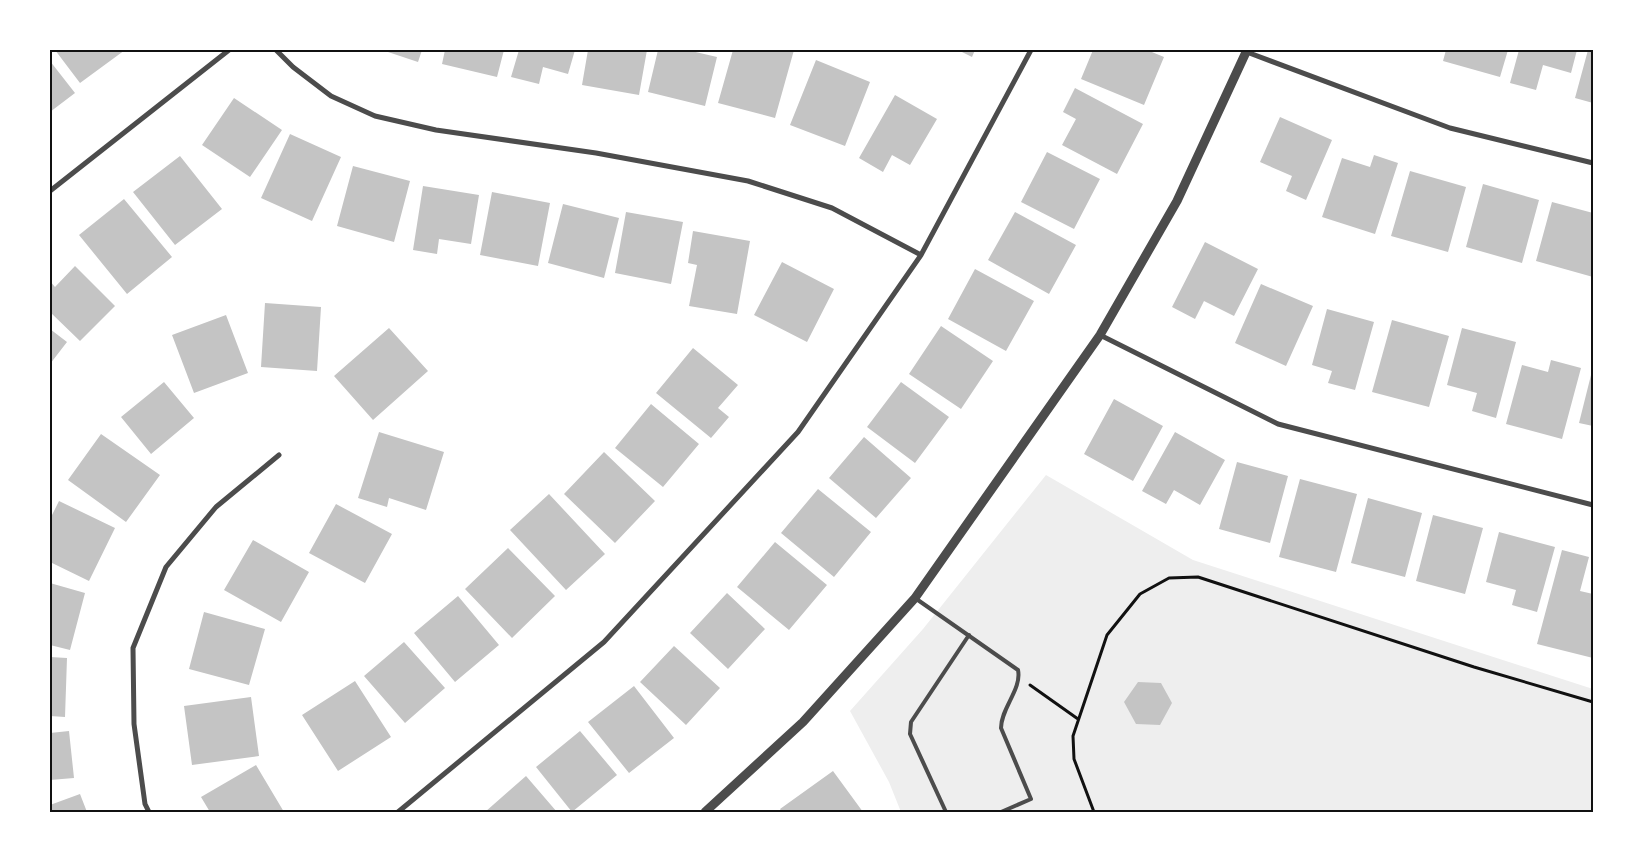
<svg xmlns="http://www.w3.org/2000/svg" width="1643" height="862" font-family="'Golos Text',sans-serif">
<rect width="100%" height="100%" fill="#fff"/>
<path fill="#eee" d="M 1046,475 L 1193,560 L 1593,689 L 1593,812 L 901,812 L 889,782 L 850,711 L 923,629 Z"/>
<path fill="#c4c4c4" d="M 55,50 L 125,50 L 80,83 Z
M 382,50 L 422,50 L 418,62 Z
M 445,50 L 504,50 L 497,77 L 442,64 Z
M 519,50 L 575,50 L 568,74 L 543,67 L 539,84 L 511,77 Z
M 588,50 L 647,50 L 639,95 L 582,85 Z
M 658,50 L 687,50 L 717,57 L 705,106 L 648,92 Z
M 733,50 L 794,50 L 775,118 L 718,103 Z
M 958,50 L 975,50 L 972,57 Z
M 1093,50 L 1147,50 L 1164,57 L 1144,105 L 1081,79 Z
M 1446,50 L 1508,50 L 1500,77 L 1443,61 Z
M 1519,50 L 1577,50 L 1571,73 L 1543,65 L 1536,90 L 1510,83 Z
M 1588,50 L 1593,50 L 1593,103 L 1575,98 Z
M 816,60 L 870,82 L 845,146 L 790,125 Z
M 50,61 L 75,93 L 50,112 Z
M 1075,88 L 1143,124 L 1117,174 L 1062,145 L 1076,119 L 1063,112 Z
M 895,95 L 937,119 L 910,165 L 892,155 L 883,172 L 859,158 Z
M 234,98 L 282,130 L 250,177 L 202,145 Z
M 1280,117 L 1332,140 L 1306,200 L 1286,191 L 1292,176 L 1260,162 Z
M 290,134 L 341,157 L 312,221 L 261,198 Z
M 1047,152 L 1100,179 L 1074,229 L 1021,202 Z
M 1374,155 L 1398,163 L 1375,234 L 1322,217 L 1342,158 L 1370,167 Z
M 180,156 L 222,209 L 175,245 L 133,192 Z
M 353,166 L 410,181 L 394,242 L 337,226 Z
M 1410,171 L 1466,187 L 1448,252 L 1391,236 Z
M 1483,184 L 1539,200 L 1522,263 L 1466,247 Z
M 423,186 L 479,195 L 471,244 L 439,239 L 437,254 L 413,250 Z
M 492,192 L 550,203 L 538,266 L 480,255 Z
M 124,199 L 172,257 L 127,294 L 79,235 Z
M 1552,202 L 1593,213 L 1593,277 L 1536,261 Z
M 563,204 L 619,218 L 604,278 L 548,263 Z
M 626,212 L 683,222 L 671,284 L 615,273 Z
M 1015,212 L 1076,245 L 1049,294 L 988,260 Z
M 693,231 L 750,241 L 737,314 L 689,306 L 697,265 L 688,263 Z
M 1205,242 L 1258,269 L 1234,316 L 1204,301 L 1195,319 L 1172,307 Z
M 782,262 L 834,289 L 807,342 L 754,315 Z
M 75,266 L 115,306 L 80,341 L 50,312 L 50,281 L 55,287 Z
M 975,269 L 1034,301 L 1006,351 L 948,319 Z
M 1261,284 L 1313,306 L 1286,366 L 1235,343 Z
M 265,303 L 321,307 L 317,371 L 261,367 Z
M 1327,309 L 1374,322 L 1355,390 L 1328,383 L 1332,371 L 1312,365 Z
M 226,315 L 248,373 L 194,393 L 172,335 Z
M 1392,320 L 1449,336 L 1429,407 L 1372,392 Z
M 941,326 L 993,361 L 961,409 L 909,374 Z
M 389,328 L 428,371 L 373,420 L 334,376 Z
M 1462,328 L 1516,342 L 1496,418 L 1472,411 L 1477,393 L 1447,385 Z
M 50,329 L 67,342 L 50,364 Z
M 693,348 L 738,385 L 718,408 L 729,417 L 711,438 L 656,393 Z
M 1551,360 L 1581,368 L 1562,439 L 1506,424 L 1522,365 L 1548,372 Z
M 1591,375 L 1593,375 L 1593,426 L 1579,423 Z
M 164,382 L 194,418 L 151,454 L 121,417 Z
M 901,382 L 949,417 L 915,463 L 867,427 Z
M 1114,399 L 1163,426 L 1133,481 L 1084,454 Z
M 651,404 L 699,444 L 663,487 L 615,448 Z
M 379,432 L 444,452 L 426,510 L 389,498 L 387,507 L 358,498 Z
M 1175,432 L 1225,460 L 1200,505 L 1174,490 L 1166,504 L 1142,491 Z
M 101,434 L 160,475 L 126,522 L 68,480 Z
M 864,437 L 911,478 L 876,518 L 829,478 Z
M 604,452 L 655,501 L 615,543 L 564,494 Z
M 1237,462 L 1288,476 L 1270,543 L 1219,529 Z
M 1300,479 L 1357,494 L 1336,572 L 1279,557 Z
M 818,489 L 871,532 L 834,577 L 781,533 Z
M 549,494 L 605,554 L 566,590 L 510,530 Z
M 1368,498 L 1422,513 L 1405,577 L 1351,563 Z
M 59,501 L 115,528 L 89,581 L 50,562 L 50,519 Z
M 336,504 L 392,534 L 365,583 L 309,553 Z
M 1433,515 L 1483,528 L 1465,594 L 1416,581 Z
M 1499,532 L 1555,547 L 1537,612 L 1512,605 L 1516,590 L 1486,582 Z
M 253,540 L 309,572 L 281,622 L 224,590 Z
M 775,542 L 827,585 L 789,630 L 737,587 Z
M 508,548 L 555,596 L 512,638 L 465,589 Z
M 1562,550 L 1589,557 L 1580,591 L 1593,594 L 1593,658 L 1537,644 Z
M 50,583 L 85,593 L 70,650 L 50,645 Z
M 727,593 L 765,629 L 728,669 L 690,633 Z
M 458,596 L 499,645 L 455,682 L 414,633 Z
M 204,612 L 265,629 L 249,685 L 189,669 Z
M 404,642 L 445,688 L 405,723 L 364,676 Z
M 674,646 L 720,688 L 686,725 L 640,682 Z
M 50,657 L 67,658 L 65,717 L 50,716 Z
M 355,681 L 391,737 L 338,771 L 302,715 Z
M 1138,682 L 1161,683 L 1172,703 L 1160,725 L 1136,724 L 1124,702 Z
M 634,686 L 674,738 L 629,773 L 588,722 Z
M 251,697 L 259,756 L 192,765 L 184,706 Z
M 69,731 L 74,778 L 50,780 L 50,733 Z
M 580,731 L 617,775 L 572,812 L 536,767 Z
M 256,765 L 284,812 L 210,812 L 201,797 Z
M 833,771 L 863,812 L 782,812 L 780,809 Z
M 526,776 L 557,812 L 485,812 Z
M 80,794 L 87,812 L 50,812 L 50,805 Z"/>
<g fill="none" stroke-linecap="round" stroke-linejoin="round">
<path stroke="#111" stroke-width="3" d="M 1030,685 L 1078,719
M 1094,812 L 1074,759 L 1073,736 L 1107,635 L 1140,594 L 1169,578 L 1198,577 L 1474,667 L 1593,702"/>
<path stroke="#4c4c4c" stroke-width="4" d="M 915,598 L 1018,670 C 1022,689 1001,708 1001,728 L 1031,799 L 1001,812
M 946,812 L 910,734 L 911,722 L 969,635"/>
<path stroke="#4c4c4c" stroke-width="5" d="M 276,50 L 293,67 L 331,96 L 375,116 L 436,130 L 596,153 L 748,181 L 832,208 L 921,255
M 1244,51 L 1450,128 L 1593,163
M 50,191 L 229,50
M 1100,335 L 1278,424 L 1593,505
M 149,812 L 145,804 L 134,724 L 133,648 L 166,567 L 216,507 L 279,455
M 398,812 L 604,642 L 798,432 L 921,255 L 1031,50"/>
<path stroke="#4c4c4c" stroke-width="9" d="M 705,812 L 803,722 L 915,598 L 1100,335 L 1177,201 L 1247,50"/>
</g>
<rect width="1643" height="862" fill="none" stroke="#ffffff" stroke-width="102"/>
<rect x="51" y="51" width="1541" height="760" fill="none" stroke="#111" stroke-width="2"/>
</svg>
